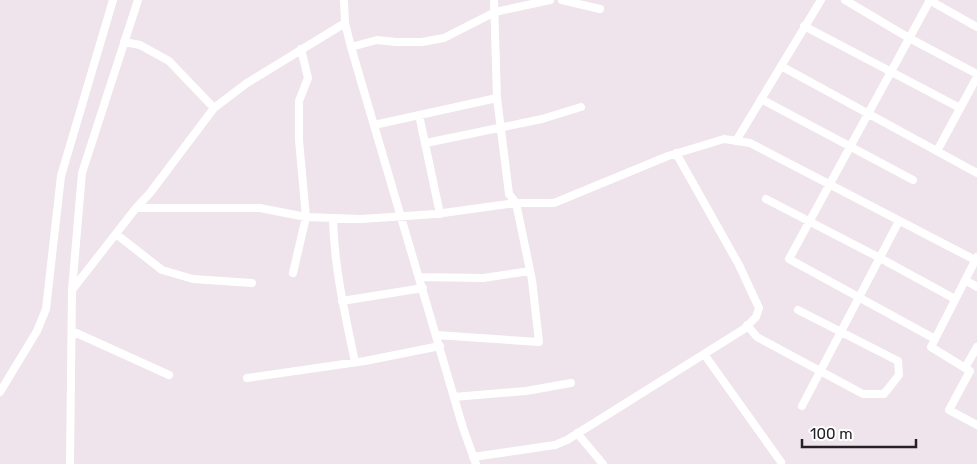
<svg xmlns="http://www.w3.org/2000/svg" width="977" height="464" font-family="Rubik,sans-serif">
<rect width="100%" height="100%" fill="#efe3ec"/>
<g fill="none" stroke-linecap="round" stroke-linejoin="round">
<path stroke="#fff" stroke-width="8" d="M 344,0 L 345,23 L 351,47 L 463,428 L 476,464
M 562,0 L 600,9
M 845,0 L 909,38 L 977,74
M 929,0 L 977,27
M 930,0 L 789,259 L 935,339
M 804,26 L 960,108
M 124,42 L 140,45 L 169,61 L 214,108
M 351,47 L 377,40 L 396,42 L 422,42 L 444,38 L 495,12 L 550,0
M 781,66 L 977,173
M 761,99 L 913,180
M 419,115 L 440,214
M 374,125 L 497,98
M 736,141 L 821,0
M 426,143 L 542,119 L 581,107
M 937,151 L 977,77
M 766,199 L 880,258 L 955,299
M 136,208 L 260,208 L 306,217 L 361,219 L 436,214 L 516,203 L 554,203 L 668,156 L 724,139 L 750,143 L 975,260
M 333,218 C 334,267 345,314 355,362
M 116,234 L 162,270 L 193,279 L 252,283
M 977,257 L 931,347 L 970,371 L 949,410 L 977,425
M 293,273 L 306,217 L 299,140 L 299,101 L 308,78 L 301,49
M 419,277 L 483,278 L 530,271
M 965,280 L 977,287
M 72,290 L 136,208 L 150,193 L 214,108 L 247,83 L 345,23
M 342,301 L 423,288
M 747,325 L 757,337 L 863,394 L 884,394 L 899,375 L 898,361 L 798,310
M 72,331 L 169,375
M 436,335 L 539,342 L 532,280 L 516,203 L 509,194 L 497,98 L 494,0
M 704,354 L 781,462
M 965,368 L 977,347
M 247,378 L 365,361 L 440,346
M 0,392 L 37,331 L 46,309 L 61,176 L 113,0
M 454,397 L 526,391 L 571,383
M 802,406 L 899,221
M 577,433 L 603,464
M 473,457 L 555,445 L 567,440 L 744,329 L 756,317 L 759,308 L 739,265 L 676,153
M 70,464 L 72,290 L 82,173 L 138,0"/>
</g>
<path d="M802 439v8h114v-8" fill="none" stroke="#262125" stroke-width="2.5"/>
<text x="810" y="439" font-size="15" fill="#262125" stroke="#ffffff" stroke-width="4" paint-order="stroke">100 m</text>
</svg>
